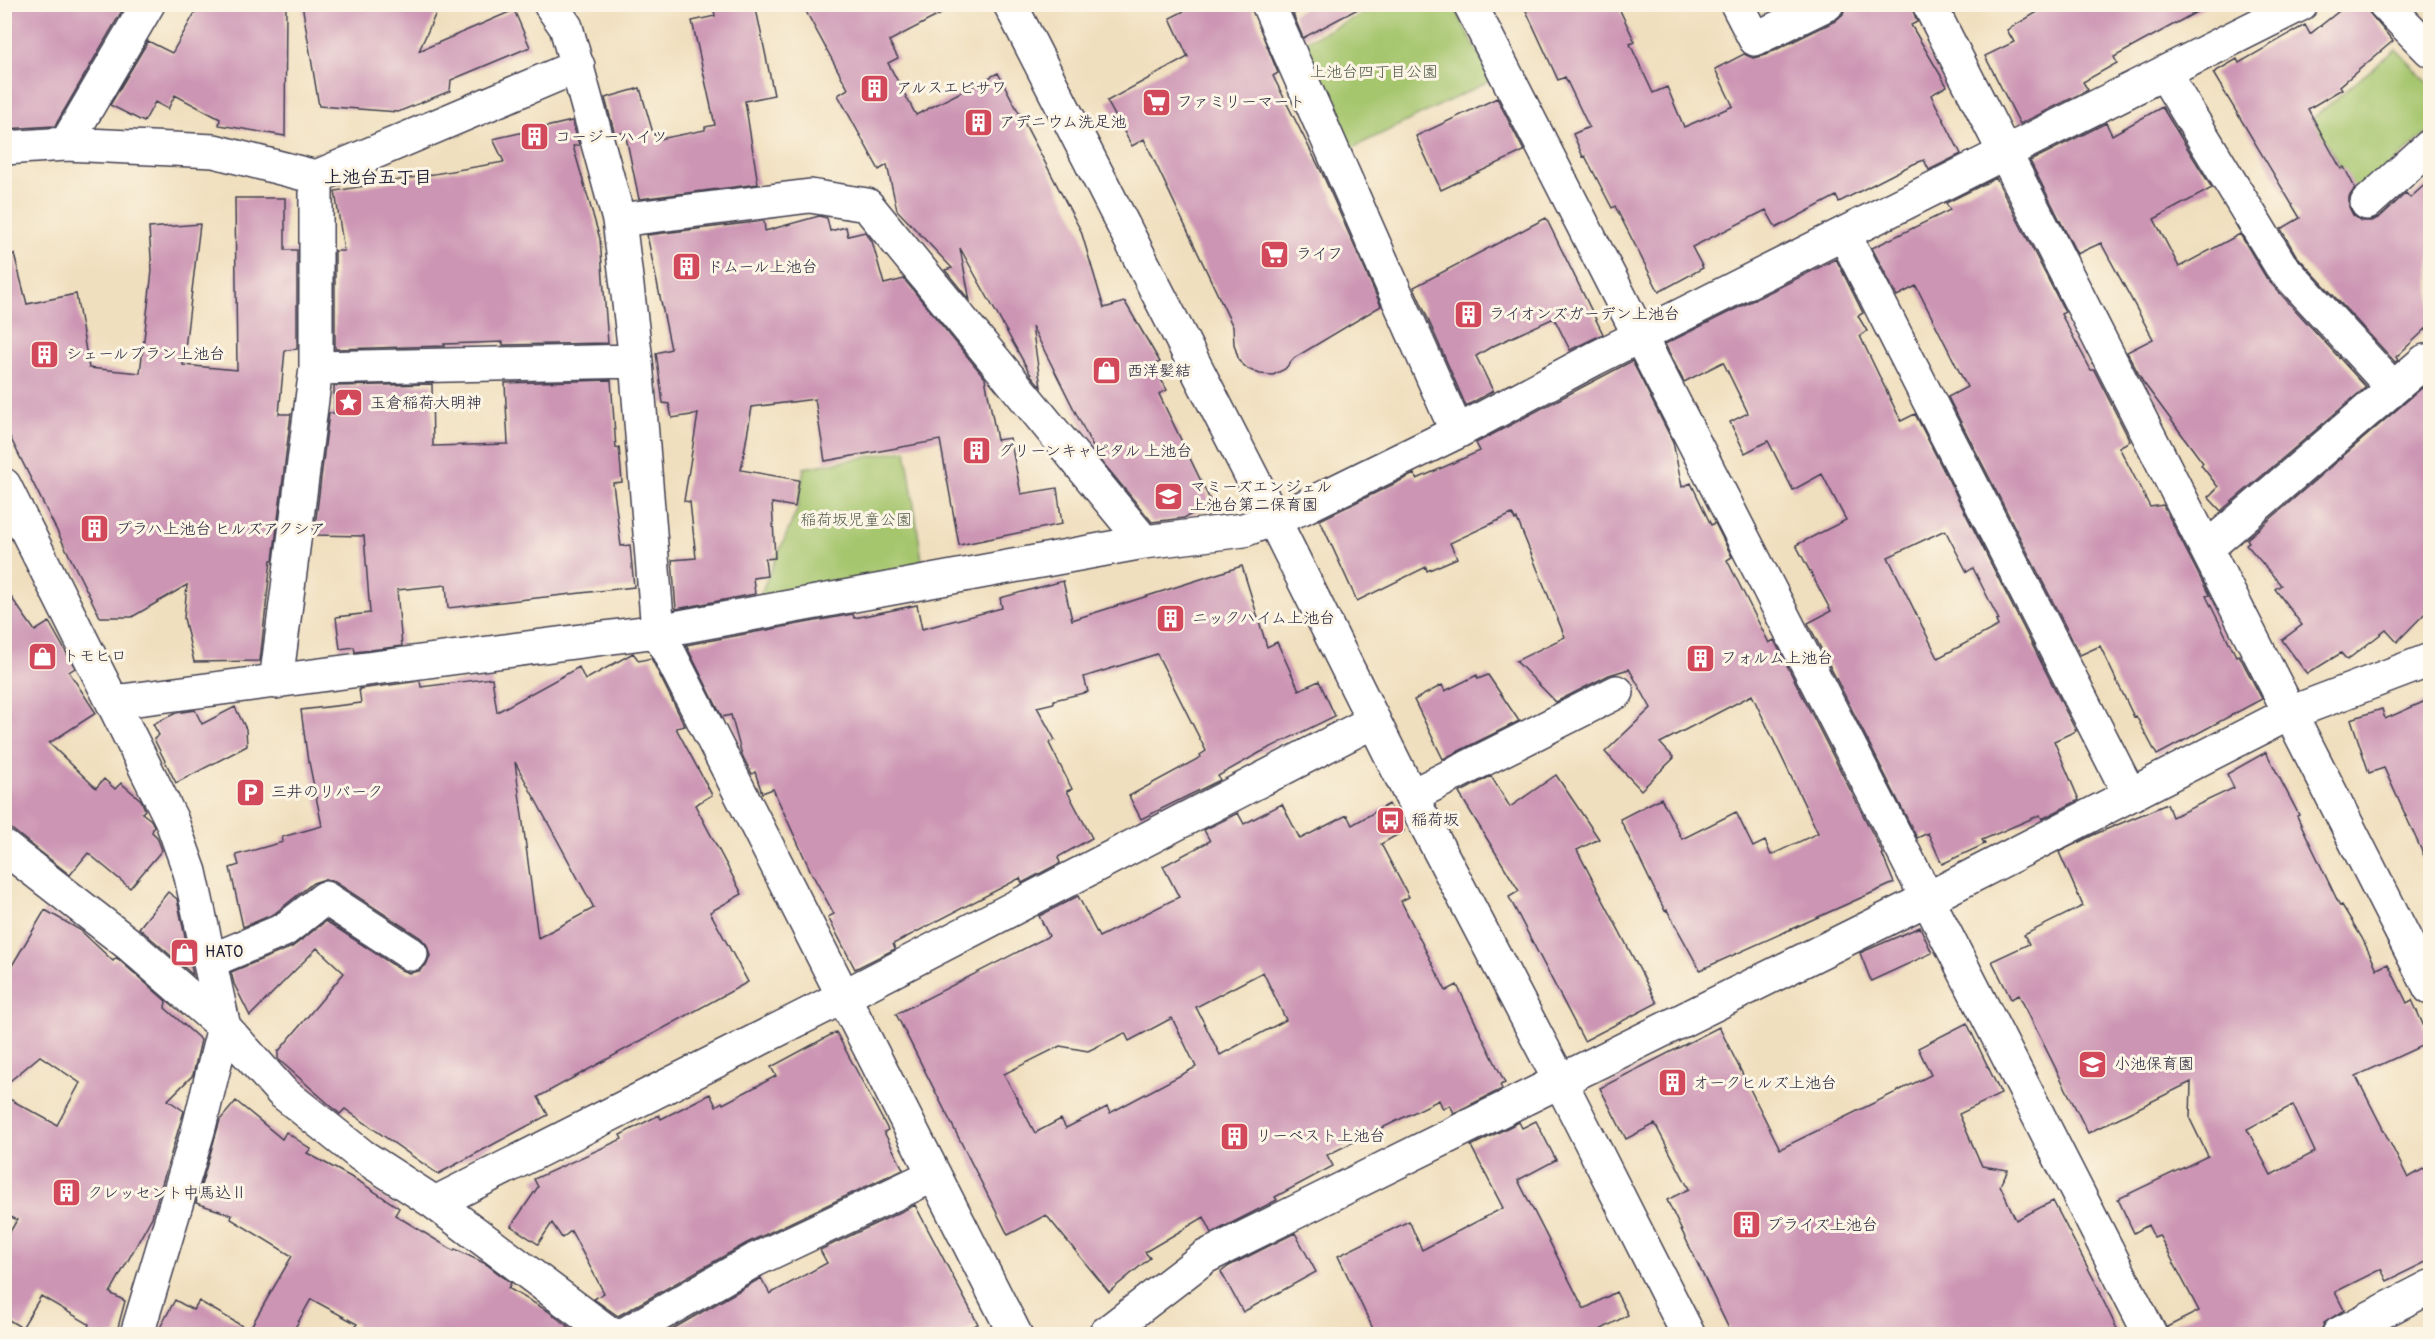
<svg xmlns="http://www.w3.org/2000/svg" width="2435" height="1339" font-family="Pangolin,'Klee One',sans-serif">
<rect width="100%" height="100%" fill="#fcf5e5"/>
<filter id="ink" filterUnits="userSpaceOnUse"><feTurbulence type="fractalNoise" baseFrequency=".0167" numOctaves="2"/><feDisplacementMap in="SourceGraphic" scale="12" xChannelSelector="R" yChannelSelector="G"/><feConvolveMatrix kernelMatrix="1 2 1 2 8 2 1 2 1" color-interpolation-filters="sRGB"/></filter>
<filter id="wash" filterUnits="userSpaceOnUse"><feTurbulence type="fractalNoise" baseFrequency=".008" numOctaves="4" result="noise"/><feDisplacementMap in="SourceGraphic" scale="24" xChannelSelector="R" yChannelSelector="G"/><feGaussianBlur stdDeviation="1.35" result="paint"/><feColorMatrix in="noise" values="0 0 0 0 0 0 0 0 0 0 0 0 0 0 0 0 0 1.4 0 .05"/><feComposite in="paint" operator="in"/></filter>
<g filter="url(#wash)">
<rect width="100%" height="100%" fill="#f0dfbe"/>
<path fill="#a6c66e" stroke="#647454" stroke-width="1.5" d="M 1381,5 L 1453,5 L 1492,80 L 1342,153 L 1293,47 Z
M 2396,49 L 2430,85 L 2430,130 L 2357,195 L 2312,119 Z
M 906,450 L 923,567 L 758,600 L 797,510 L 804,468 Z"/>
<g id="blocks">
<path fill="#cc95b4" fill-rule="evenodd" d="M 4,4 L 126,4 L 55,126 L 4,129 Z
M 200,4 L 286,4 L 285,136 L 219,125 L 220,119 L 175,95 L 168,109 L 155,102 L 144,122 L 110,105 L 148,41 L 172,53 Z
M 302,4 L 440,4 L 419,51 L 514,10 L 530,47 L 451,80 L 450,91 L 398,112 L 319,106 Z
M 713,4 L 755,4 L 774,95 L 745,101 L 758,184 L 639,199 L 625,132 L 615,135 L 605,98 L 640,88 L 655,140 L 705,130 L 705,127 L 715,125 L 692,21 L 715,16 Z
M 802,4 L 960,4 L 889,41 L 898,58 L 888,63 L 916,115 L 998,73 L 1081,231 L 1104,308 L 1125,302 L 1160,362 L 1153,365 L 1167,390 L 1159,394 L 1212,504 L 1184,518 L 1152,522 L 1123,487 L 1098,457 L 1032,326 L 1041,387 L 1031,375 L 960,248 L 970,301 L 945,270 L 952,268 L 897,210 L 887,165 L 879,170 L 838,95 L 848,89 Z
M 1198,4 L 1250,4 L 1278,73 L 1273,76 L 1322,173 L 1381,306 L 1294,358 L 1285,369 L 1273,375 L 1260,374 L 1248,369 L 1239,361 L 1234,344 L 1233,327 L 1144,139 L 1132,146 L 1107,101 L 1188,57 L 1170,18 Z
M 1312,4 L 1367,4 L 1303,38 L 1293,14 Z
M 1523,4 L 1617,4 L 1635,42 L 1630,44 L 1653,93 L 1667,87 L 1684,127 L 1733,106 L 1715,69 L 1744,54 L 1753,58 L 1763,56 L 1835,21 L 1843,14 L 1846,4 L 1911,4 L 1917,22 L 1911,25 L 1947,86 L 1931,95 L 1961,154 L 1929,170 L 1924,160 L 1911,165 L 1839,202 L 1836,196 L 1776,228 L 1766,210 L 1692,247 L 1703,268 L 1659,292 L 1615,206 L 1612,208 L 1585,156 L 1583,157 L 1573,134 L 1589,127 L 1565,77 L 1558,80 Z
M 2051,4 L 2211,4 L 2114,57 L 2117,63 L 2083,82 L 2088,90 L 2020,124 L 1985,56 L 2014,42 L 2007,30 Z
M 2348,4 L 2362,4 L 2393,41 L 2340,86 L 2342,89 L 2308,109 L 2341,169 L 2344,167 L 2355,188 L 2349,197 L 2349,207 L 2353,215 L 2361,221 L 2372,221 L 2380,217 L 2406,193 L 2410,198 L 2430,180 L 2430,325 L 2396,357 L 2398,360 L 2395,362 L 2296,255 L 2281,229 L 2300,218 L 2213,73 L 2237,59 L 2239,63 L 2305,25 L 2310,34 Z
M 1497,98 L 1524,151 L 1441,190 L 1416,136 Z
M 2162,107 L 2212,188 L 2154,219 L 2179,267 L 2240,234 L 2267,279 L 2366,387 L 2221,511 L 2208,497 L 2218,487 L 2201,465 L 2203,463 L 2143,382 L 2127,352 L 2153,339 L 2101,243 L 2077,254 L 2030,161 L 2106,123 L 2112,135 Z
M 572,121 L 579,145 L 573,146 L 600,239 L 608,343 L 503,345 L 503,342 L 444,344 L 445,346 L 335,349 L 335,251 L 344,251 L 335,191 L 504,162 L 493,139 Z
M 1996,178 L 2065,312 L 2061,314 L 2091,370 L 2094,370 L 2130,441 L 2119,447 L 2150,507 L 2163,505 L 2209,595 L 2206,596 L 2236,656 L 2239,655 L 2262,699 L 2157,755 L 2136,716 L 2134,717 L 2100,646 L 2080,655 L 1948,397 L 1967,387 L 1916,286 L 1897,296 L 1872,248 L 1950,210 L 1946,203 Z
M 235,198 L 285,198 L 285,250 L 297,250 L 297,349 L 285,350 L 279,414 L 291,414 L 273,560 L 271,560 L 260,661 L 194,662 L 184,618 L 187,585 L 132,617 L 100,617 L 4,425 L 4,255 L 14,254 L 27,304 L 76,294 L 89,368 L 140,373 L 152,271 L 149,228 L 200,224 L 183,365 L 237,370 Z
M 819,216 L 827,218 L 830,231 L 846,227 L 848,236 L 865,232 L 872,241 L 884,284 L 904,279 L 985,378 L 997,440 L 1010,438 L 1021,494 L 1057,488 L 1062,524 L 959,545 L 940,440 L 825,461 L 815,399 L 752,407 L 741,470 L 799,480 L 795,507 L 772,503 L 775,558 L 765,559 L 767,576 L 753,578 L 755,594 L 676,609 L 672,560 L 696,558 L 690,502 L 684,501 L 698,414 L 672,418 L 669,404 L 663,403 L 656,353 L 671,349 L 647,235 L 764,221 L 765,231 Z
M 1546,218 L 1603,334 L 1570,350 L 1554,318 L 1491,347 L 1476,356 L 1493,391 L 1466,406 L 1414,287 Z
M 1836,259 L 1863,313 L 1858,316 L 1867,331 L 1860,336 L 1901,421 L 1915,414 L 2076,731 L 2054,741 L 2079,800 L 2042,819 L 2040,815 L 1982,840 L 1985,844 L 1942,864 L 1928,833 L 1917,838 L 1808,623 L 1831,611 L 1796,545 L 1846,520 L 1822,474 L 1793,490 L 1768,441 L 1745,453 L 1730,422 L 1748,413 L 1723,362 L 1684,382 L 1665,344 ZM 1945,530 L 1967,572 L 1973,568 L 1999,620 L 1996,621 L 1998,626 L 1938,658 L 1888,557 Z
M 1632,361 L 1673,442 L 1682,487 L 1691,483 L 1711,525 L 1715,523 L 1732,557 L 1727,560 L 1769,643 L 1774,640 L 1883,854 L 1882,854 L 1894,883 L 1700,970 L 1667,910 L 1665,911 L 1620,819 L 1661,798 L 1682,839 L 1736,812 L 1753,847 L 1765,841 L 1771,855 L 1818,833 L 1752,695 L 1660,743 L 1674,758 L 1641,790 L 1605,752 L 1651,708 L 1629,669 L 1609,675 L 1556,702 L 1516,661 L 1565,637 L 1517,519 L 1515,520 L 1512,514 L 1450,543 L 1457,558 L 1427,571 L 1426,567 L 1357,601 L 1320,520 L 1414,474 L 1417,479 L 1480,451 L 1476,443 Z
M 611,380 L 616,448 L 619,447 L 622,482 L 613,483 L 621,546 L 630,545 L 634,587 L 448,608 L 446,585 L 397,590 L 402,646 L 355,652 L 354,647 L 340,649 L 336,617 L 370,613 L 364,536 L 314,535 L 329,413 L 334,413 L 334,386 L 432,384 L 433,446 L 508,444 L 505,383 Z
M 2423,387 L 2430,395 L 2430,608 L 2397,642 L 2386,630 L 2347,660 L 2341,653 L 2307,674 L 2282,640 L 2302,625 L 2275,589 L 2281,585 L 2246,544 L 2249,542 L 2247,539 Z
M 1242,566 L 1267,647 L 1277,642 L 1299,690 L 1319,681 L 1335,716 L 1261,752 L 1218,776 L 1220,780 L 1141,819 L 1129,796 L 1201,757 L 1200,755 L 1206,751 L 1157,654 L 1084,677 L 1088,692 L 1054,700 L 1054,703 L 1037,707 L 1055,740 L 1049,743 L 1072,789 L 1067,791 L 1092,838 L 1058,857 L 1060,863 L 1022,883 L 1020,878 L 893,944 L 895,949 L 855,969 L 828,917 L 834,914 L 811,872 L 773,789 L 762,793 L 755,772 L 752,774 L 742,755 L 731,715 L 722,717 L 686,645 L 853,614 L 854,618 L 917,605 L 922,629 L 1002,608 L 1000,598 L 1063,581 L 1072,620 Z
M 4,587 L 35,631 L 49,622 L 75,668 L 69,672 L 96,713 L 49,743 L 96,788 L 104,779 L 115,789 L 121,783 L 141,800 L 145,810 L 142,813 L 151,820 L 154,826 L 152,832 L 157,837 L 162,850 L 130,888 L 88,853 L 70,875 L 4,823 Z
M 633,653 L 639,661 L 651,658 L 685,726 L 676,728 L 712,795 L 695,805 L 742,894 L 710,912 L 748,982 L 538,1097 L 548,1115 L 438,1174 L 345,1109 L 340,1114 L 278,1059 L 278,1052 L 344,973 L 317,948 L 250,1016 L 234,984 L 231,972 L 292,947 L 326,921 L 401,970 L 409,973 L 419,971 L 426,965 L 430,956 L 427,945 L 421,938 L 335,882 L 325,879 L 313,883 L 274,914 L 243,927 L 230,868 L 239,865 L 236,855 L 283,842 L 282,837 L 322,826 L 309,762 L 308,762 L 301,710 L 361,703 L 359,689 L 420,681 L 421,687 L 492,678 L 497,712 L 579,667 L 585,680 ZM 515,762 L 594,908 L 538,938 Z
M 1477,675 L 1478,679 L 1488,675 L 1519,721 L 1443,759 L 1414,700 L 1442,685 L 1445,691 Z
M 2430,699 L 2430,869 L 2384,768 L 2369,773 L 2351,719 L 2382,709 L 2385,719 Z
M 235,707 L 246,729 L 247,746 L 176,783 L 154,739 L 159,735 L 153,724 L 176,713 L 195,710 L 202,724 Z
M 2266,752 L 2299,815 L 2297,816 L 2340,906 L 2342,905 L 2362,938 L 2377,969 L 2388,964 L 2407,1003 L 2412,1000 L 2430,1040 L 2430,1042 L 2356,1076 L 2408,1178 L 2430,1165 L 2430,1260 L 2387,1281 L 2381,1269 L 2335,1292 L 2344,1310 L 2324,1323 L 2320,1335 L 2169,1335 L 2167,1327 L 2199,1311 L 2159,1235 L 2154,1237 L 2148,1225 L 2134,1233 L 2118,1199 L 2208,1156 L 2190,1119 L 2191,1082 L 2088,1133 L 2019,995 L 2011,999 L 1992,961 L 2029,944 L 2024,935 L 2083,906 L 2059,852 L 2093,835 L 2167,804 L 2172,817 L 2234,788 L 2227,774 ZM 2293,1105 L 2315,1152 L 2271,1175 L 2247,1129 Z
M 1556,775 L 1599,839 L 1577,850 L 1657,1003 L 1584,1041 L 1509,897 L 1519,891 L 1459,793 L 1491,776 L 1510,807 Z
M 1282,804 L 1300,839 L 1347,815 L 1352,825 L 1389,804 L 1404,831 L 1381,844 L 1409,897 L 1401,901 L 1446,991 L 1457,985 L 1505,1083 L 1500,1085 L 1502,1089 L 1454,1113 L 1450,1105 L 1443,1109 L 1439,1100 L 1327,1155 L 1333,1166 L 1275,1197 L 1277,1200 L 1212,1233 L 1204,1217 L 1145,1252 L 1150,1258 L 1109,1292 L 1046,1215 L 1008,1235 L 896,1014 L 1049,936 L 1039,916 L 1078,896 L 1099,937 L 1179,897 L 1163,866 L 1210,841 L 1204,830 L 1238,813 L 1244,824 ZM 1263,972 L 1286,1020 L 1220,1055 L 1196,1007 ZM 1172,1018 L 1196,1067 L 1110,1113 L 1107,1107 L 1066,1128 L 1061,1119 L 1035,1133 L 1004,1074 L 1060,1046 L 1088,1051 L 1125,1033 L 1129,1041 Z
M 168,892 L 177,899 L 193,975 L 139,928 Z
M 45,910 L 80,930 L 113,961 L 116,958 L 118,959 L 166,1001 L 165,1008 L 201,1040 L 193,1075 L 168,1100 L 184,1111 L 152,1217 L 110,1293 L 125,1301 L 116,1335 L 86,1335 L 89,1324 L 41,1296 L 22,1328 L 4,1317 L 4,1242 L 17,1220 L 4,1213 L 4,1096 L 57,1125 L 80,1083 L 40,1056 L 4,1086 L 4,979 Z
M 1920,927 L 1932,953 L 1871,981 L 1860,953 Z
M 1967,1023 L 2001,1094 L 1959,1114 L 1982,1166 L 2008,1170 L 2000,1185 L 2016,1220 L 2053,1201 L 2101,1293 L 2100,1294 L 2120,1335 L 1732,1335 L 1667,1200 L 1689,1189 L 1655,1124 L 1626,1139 L 1600,1088 L 1719,1027 L 1780,1149 L 1931,1075 L 1918,1048 Z
M 836,1032 L 888,1130 L 884,1132 L 903,1169 L 747,1243 L 618,1316 L 594,1299 L 604,1293 L 571,1231 L 562,1238 L 552,1223 L 538,1244 L 511,1226 L 538,1187 L 534,1179 L 622,1139 L 620,1135 L 659,1115 L 661,1119 L 710,1094 L 716,1106 L 722,1102 L 723,1104 L 776,1076 L 771,1067 Z
M 236,1101 L 282,1139 L 286,1132 L 311,1149 L 307,1153 L 360,1182 L 399,1208 L 395,1215 L 454,1251 L 455,1249 L 486,1264 L 511,1283 L 508,1288 L 548,1311 L 579,1335 L 351,1335 L 357,1324 L 311,1299 L 291,1335 L 156,1335 L 175,1300 L 193,1310 L 199,1301 L 249,1330 L 292,1256 L 231,1219 L 232,1215 L 196,1203 L 220,1120 Z
M 1536,1121 L 1556,1160 L 1518,1180 L 1584,1309 L 1616,1292 L 1628,1315 L 1596,1332 L 1597,1335 L 1376,1335 L 1338,1256 L 1409,1221 L 1422,1250 L 1503,1208 L 1471,1146 L 1519,1122 L 1522,1128 Z
M 915,1205 L 978,1324 L 957,1335 L 662,1335 L 761,1278 L 770,1294 L 827,1263 L 820,1250 Z
M 1295,1233 L 1316,1272 L 1243,1312 L 1221,1272 L 1229,1266 Z"/>
</g>
</g>
<g filter="url(#ink)">
<use href="#blocks" fill-opacity="0" stroke="#413e4f" stroke-width="1.5"/>
<g fill="none" stroke-linecap="round" stroke-linejoin="round">
<defs>
<path id="minor" d="M 550,4 L 566,27 L 619,220 L 636,361 L 658,631 L 1015,1334
M 1010,4 L 1274,520 L 1411,796 L 1560,1081 L 1688,1334
M 1268,4 L 1457,432
M 1470,4 L 2150,1334
M 1737,4 L 1755,39 L 1827,4
M 1929,4 L 2430,988
M 2385,4 L 2430,50
M 2164,73 L 2281,266 L 2393,388
M 66,144 L 148,4
M 4,148 L 66,144 L 214,151 L 316,177 L 578,66
M 2367,203 L 2430,146
M 619,220 L 810,196 L 867,205 L 1144,542
M 1844,234 L 2130,795
M 316,368 L 636,361
M 4,485 L 171,819 L 190,872 L 224,1027 L 198,1131 L 137,1334
M 2207,548 L 2425,361 L 2430,367
M 276,682 L 316,368 L 316,177
M 114,702 L 658,631 L 1144,542 L 1244,530 L 1302,508 L 1457,432 L 1594,359 L 2301,4
M 1411,796 L 1617,692
M 4,847 L 130,945 L 224,1027 L 282,1092 L 361,1155 L 435,1203 L 610,1334
M 210,961 L 284,930 L 325,898 L 411,954
M 435,1203 L 825,1006 L 1374,721
M 625,1334 L 755,1260 L 934,1175
M 1105,1334 L 1205,1257 L 1927,899 L 2290,713 L 2430,660
M 2339,1334 L 2430,1287"/>
</defs>
<use href="#minor" stroke="#413e4f" stroke-width="36"/>
<use href="#minor" stroke="#fff" stroke-width="33"/>
</g>
</g>
<defs>
<symbol id="building-square" viewBox="-11 -11 22 22"><rect x="-9" y="-9" width="18" height="18" rx="4" fill="#d1495b" stroke="#fcf5e5"/><path d="M-4-6H4V6H1V3H-1V6H-4ZM-2.5-4.3h1.7v1.8h-1.7ZM.8-4.3h1.7v1.8H.8ZM-2.5-1h1.7V.8h-1.7ZM.8-1h1.7V.8H.8Z" fill="#fff"/></symbol>
<symbol id="supermarket-square" viewBox="-11 -11 22 22"><rect x="-9" y="-9" width="18" height="18" rx="4" fill="#d1495b" stroke="#fcf5e5"/><path d="M-6-5.5h2.5l.6 2H6L4.5 2H-2.5L-4.4-4H-6ZM-1.5 3.2a1.3 1.3 0 1 0 .1 0ZM3 3.2a1.3 1.3 0 1 0 .1 0Z" fill="#fff"/></symbol>
<symbol id="shop-square" viewBox="-11 -11 22 22"><rect x="-9" y="-9" width="18" height="18" rx="4" fill="#d1495b" stroke="#fcf5e5"/><path d="M-5-2.5h2.3a2.7 3.5 0 0 1 5.4 0H5L5.5 6h-11ZM-1.5-2.5h3a1.5 2.3 0 0 0-3 0Z" fill="#fff"/></symbol>
<symbol id="sight-square" viewBox="-11 -11 22 22"><rect x="-9" y="-9" width="18" height="18" rx="4" fill="#d1495b" stroke="#fcf5e5"/><path d="M0-6L1.8-2.2L6-1.7L2.9 1.2L3.7 5.4L0 3.3L-3.7 5.4L-2.9 1.2L-6-1.7L-1.8-2.2Z" fill="#fff"/></symbol>
<symbol id="school-square" viewBox="-11 -11 22 22"><rect x="-9" y="-9" width="18" height="18" rx="4" fill="#d1495b" stroke="#fcf5e5"/><path d="M0-5L7-2L0 1L-7-2ZM-4 1L0 2.5L4 1V4Q0 6-4 4Z" fill="#fff"/></symbol>
<symbol id="parking-square" viewBox="-11 -11 22 22"><rect x="-9" y="-9" width="18" height="18" rx="4" fill="#d1495b" stroke="#fcf5e5"/><path d="M-3.5-5.5H1a3.5 3.5 0 0 1 0 7H-1V5.5H-3.5ZM-1-3.4V-.6H.8a1.4 1.4 0 0 0 0-2.8Z" fill="#fff"/></symbol>
<symbol id="bus-square" viewBox="-11 -11 22 22"><rect x="-9" y="-9" width="18" height="18" rx="4" fill="#d1495b" stroke="#fcf5e5"/><path d="M-5-6H5V4H4V6H2V4H-2V6H-4V4H-5ZM-3.5-4V0h7V-4ZM-3.5 1.2v1.5H-2V1.2ZM2 1.2v1.5H3.5V1.2Z" fill="#fff"/></symbol>
</defs>
<g fill-rule="evenodd">
<use href="#building-square" x="858" y="72" width="33" height="33"/>
<use href="#supermarket-square" x="1140" y="86" width="33" height="33"/>
<use href="#building-square" x="962" y="106" width="33" height="33"/>
<use href="#building-square" x="518" y="120" width="33" height="33"/>
<use href="#supermarket-square" x="1258" y="238" width="33" height="33"/>
<use href="#building-square" x="670" y="250" width="33" height="33"/>
<use href="#building-square" x="1452" y="298" width="33" height="33"/>
<use href="#building-square" x="28" y="338" width="33" height="33"/>
<use href="#shop-square" x="1090" y="354" width="33" height="33"/>
<use href="#sight-square" x="332" y="386" width="33" height="33"/>
<use href="#building-square" x="960" y="434" width="33" height="33"/>
<use href="#school-square" x="1152" y="480" width="33" height="33"/>
<use href="#building-square" x="78" y="512" width="33" height="33"/>
<use href="#building-square" x="1154" y="602" width="33" height="33"/>
<use href="#shop-square" x="26" y="640" width="33" height="33"/>
<use href="#building-square" x="1684" y="642" width="33" height="33"/>
<use href="#parking-square" x="234" y="776" width="33" height="33"/>
<use href="#bus-square" x="1374" y="804" width="33" height="33"/>
<use href="#shop-square" x="168" y="936" width="33" height="33"/>
<use href="#school-square" x="2076" y="1048" width="33" height="33"/>
<use href="#building-square" x="1656" y="1066" width="33" height="33"/>
<use href="#building-square" x="1218" y="1120" width="33" height="33"/>
<use href="#building-square" x="50" y="1176" width="33" height="33"/>
<use href="#building-square" x="1730" y="1208" width="33" height="33"/>
</g>
<g text-anchor="middle" dominant-baseline="central" stroke-width="6" stroke-linejoin="round" paint-order="stroke">
<g font-size="16" fill="#505b4d" stroke="#fcf5e5">
<text x="1374" y="72">上池台四丁目公園</text>
<text x="856" y="520">稲荷坂児童公園</text>
</g>
<g font-size="16" fill="#22223b" stroke="#fcf5e5" text-anchor="start">
<text x="896" y="88">アルスエビサワ</text>
<text x="1177" y="102">ファミリーマート</text>
<text x="999" y="122">アデニウム洗足池</text>
<text x="555" y="137">コージーハイツ</text>
<text x="1296" y="254">ライフ</text>
<text x="707" y="267">ドムール上池台</text>
<text x="1489" y="314">ライオンズガーデン上池台</text>
<text x="66" y="354">シェールブラン上池台</text>
<text x="1127" y="371">西洋髪結</text>
<text x="370" y="403">玉倉稲荷大明神</text>
<text x="998" y="451">グリーンキャピタル 上池台</text>
<text x="1190" y="487">マミーズエンジェル<tspan x="1190" dy="18">上池台第二保育園</tspan></text>
<text x="116" y="529">プラハ上池台 ヒルズアクシア</text>
<text x="1192" y="618">ニックハイム上池台</text>
<text x="63" y="656">トモヒロ</text>
<text x="1721" y="658">フォルム上池台</text>
<text x="271" y="792">三井のリパーク</text>
<text x="1411" y="820">稲荷坂</text>
<text x="205" y="952">HATO</text>
<text x="2114" y="1064">小池保育園</text>
<text x="1693" y="1083">オークヒルズ上池台</text>
<text x="1256" y="1136">リーベスト上池台</text>
<text x="87" y="1193">クレッセント中馬込Ⅱ</text>
<text x="1767" y="1225">プライズ上池台</text>
</g>
<g font-size="18" font-weight="bold" fill="#22223b" stroke="#fcf5e5">
<text x="378" y="177">上池台五丁目</text>
</g>
</g>
<rect width="2435" height="1339" fill="none" stroke="#fcf5e5" stroke-width="24"/>
</svg>
